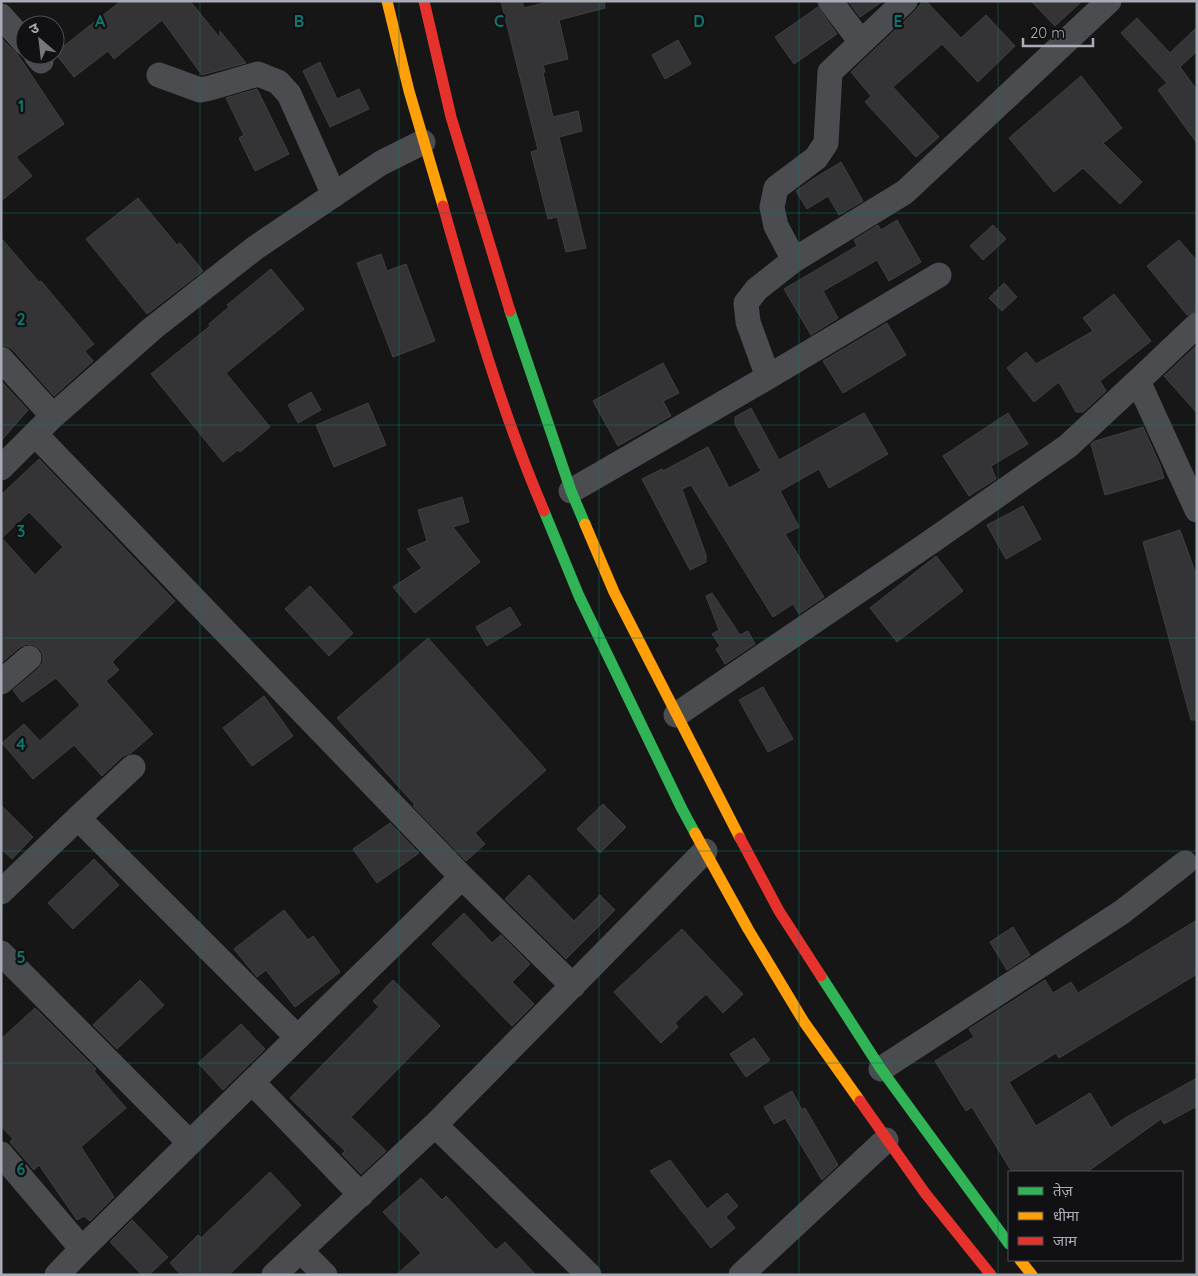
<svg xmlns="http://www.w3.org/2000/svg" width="1198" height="1276" font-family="Quicksand,'Noto Sans Devanagari',sans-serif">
<rect width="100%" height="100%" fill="#161616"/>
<path fill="#343436" stroke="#3f4042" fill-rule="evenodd" d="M 121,1 L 190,1 L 220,38 L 220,31 L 246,63 L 202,75 L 162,20 L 114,59 L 108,51 L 74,77 L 55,53 Z
M 501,1 L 522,1 L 524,8 L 552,1 L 604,1 L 605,8 L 559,20 L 568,59 L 543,65 L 545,72 L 543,73 L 553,117 L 578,111 L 582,131 L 559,137 L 586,248 L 566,252 L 557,217 L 548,219 L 531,152 L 538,150 Z
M 848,1 L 883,1 L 860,17 Z
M 923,1 L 926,1 L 961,38 L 986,15 L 1015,46 L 978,82 L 942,44 L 893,87 L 939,137 L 916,157 L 865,102 L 871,96 L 851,72 L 915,11 Z
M 1031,1 L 1082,1 L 1055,26 Z
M 818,7 L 837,34 L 794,64 L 775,37 Z
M 1137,18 L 1170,53 L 1197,27 L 1197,51 L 1180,67 L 1197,90 L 1197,143 L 1158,90 L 1167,83 L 1121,33 Z
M 1,38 L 18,55 L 64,124 L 16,157 L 32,176 L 1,201 Z
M 678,40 L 691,64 L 665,79 L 652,55 Z
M 320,62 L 337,99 L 359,89 L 369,109 L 330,127 L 303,71 Z
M 1081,76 L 1122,128 L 1103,143 L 1142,182 L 1120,204 L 1083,168 L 1054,192 L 1009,138 Z
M 257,89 L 289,154 L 255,171 L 239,138 L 244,135 L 226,98 Z
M 841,162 L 863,201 L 839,215 L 828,196 L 807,209 L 796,191 L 813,179 Z
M 138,198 L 177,245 L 180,243 L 203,271 L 147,314 L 86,239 Z
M 897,220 L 921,262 L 889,281 L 877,260 L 823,291 L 838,318 L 811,335 L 784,289 L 857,246 L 854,240 L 878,225 L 881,230 Z
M 993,225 L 1006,239 L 983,260 L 970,246 Z
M 1,238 L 39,282 L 41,281 L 94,344 L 85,351 L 93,361 L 54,396 L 12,349 L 6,346 L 1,345 Z
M 1179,240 L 1197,261 L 1197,311 L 1187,315 L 1147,266 Z
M 381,254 L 387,271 L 406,264 L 435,341 L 393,357 L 357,263 Z
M 271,269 L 304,309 L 226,373 L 270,427 L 240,452 L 238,450 L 223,462 L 151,374 L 210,326 L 209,324 L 229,307 L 227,305 Z
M 1004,283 L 1017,297 L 1002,311 L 989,298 Z
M 1114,294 L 1151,341 L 1100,381 L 1106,391 L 1083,412 L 1076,412 L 1059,382 L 1034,402 L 1007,368 L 1026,352 L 1036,364 L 1093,331 L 1083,318 Z
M 887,323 L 906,355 L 843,393 L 823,361 Z
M 1197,345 L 1197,413 L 1164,376 Z
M 663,363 L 679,393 L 663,401 L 671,416 L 618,446 L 593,401 Z
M 1,381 L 28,410 L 1,441 Z
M 311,392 L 321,410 L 298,423 L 288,405 Z
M 368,403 L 386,445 L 334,467 L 316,425 Z
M 751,408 L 779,460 L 864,413 L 888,454 L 829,488 L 819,469 L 780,491 L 799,527 L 785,534 L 824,597 L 799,614 L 793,604 L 773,617 L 691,485 L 682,489 L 706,555 L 706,562 L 690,570 L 642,479 L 662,469 L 663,471 L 708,447 L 729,488 L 761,471 L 735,424 L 735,417 Z
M 1008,413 L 1028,444 L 991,466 L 996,479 L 969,496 L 943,456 Z
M 1143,427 L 1160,465 L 1164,478 L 1105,495 L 1091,444 L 1095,441 Z
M 39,459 L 175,601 L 112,662 L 119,670 L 106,681 L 153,734 L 131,753 L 123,756 L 102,776 L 74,745 L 33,779 L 2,743 L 24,724 L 40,741 L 80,705 L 56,678 L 22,702 L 13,690 L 38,669 L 43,662 L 43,655 L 40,649 L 34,645 L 27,644 L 20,647 L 1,663 L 1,495 ZM 29,512 L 63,547 L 35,575 L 2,538 Z
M 462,497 L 469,522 L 453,527 L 480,562 L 415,613 L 393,587 L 422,568 L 407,549 L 427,541 L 418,510 Z
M 1023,506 L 1041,539 L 1006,559 L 987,525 Z
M 1180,530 L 1197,577 L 1197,720 L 1191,720 L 1143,542 Z
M 936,556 L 963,591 L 897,642 L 870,608 Z
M 310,586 L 353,633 L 329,656 L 285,609 Z
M 712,593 L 740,635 L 748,631 L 755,644 L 725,664 L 716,649 L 720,646 L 712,634 L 719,630 L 706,596 Z
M 510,607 L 521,625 L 487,646 L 476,627 Z
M 428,638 L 546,770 L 475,833 L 485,844 L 466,861 L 413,806 L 415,805 L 337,718 Z
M 763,687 L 793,739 L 768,752 L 739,700 Z
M 264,696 L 293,736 L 252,766 L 223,728 Z
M 603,804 L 626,827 L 600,853 L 577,829 Z
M 1,805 L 33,837 L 12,859 L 1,849 Z
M 390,823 L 419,853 L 377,883 L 353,849 Z
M 94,859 L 119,885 L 73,929 L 48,903 Z
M 529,875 L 574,921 L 600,895 L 615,910 L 566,959 L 505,899 Z
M 284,910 L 308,940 L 313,936 L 340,972 L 295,1007 L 266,970 L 257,977 L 234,949 Z
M 464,913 L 492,943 L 501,935 L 530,964 L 512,982 L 534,1004 L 512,1026 L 432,944 Z
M 1197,920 L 1197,974 L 1059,1058 L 1056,1053 L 1009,1082 L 1036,1126 L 1090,1093 L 1111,1128 L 1125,1118 L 1197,1078 L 1197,1106 L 1164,1124 L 1161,1119 L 1087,1172 L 1012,1172 L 972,1107 L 966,1111 L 935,1061 L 974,1037 L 969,1029 L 1045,980 L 1053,993 L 1071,982 L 1078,993 Z
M 1013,927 L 1030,955 L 1007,970 L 990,942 Z
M 682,929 L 743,994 L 723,1013 L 706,994 L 675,1023 L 678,1027 L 661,1043 L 614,992 Z
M 140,980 L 164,1005 L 117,1049 L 93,1025 Z
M 393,980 L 440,1026 L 351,1117 L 386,1151 L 361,1174 L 342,1154 L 345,1151 L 290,1098 L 379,1007 L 373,1001 Z
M 35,1008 L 96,1069 L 94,1071 L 126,1108 L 81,1147 L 114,1197 L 90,1221 L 84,1216 L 77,1220 L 39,1165 L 34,1170 L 10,1142 L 13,1139 L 1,1126 L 1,1039 Z
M 241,1024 L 265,1049 L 223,1090 L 198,1063 Z
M 754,1038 L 770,1060 L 746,1077 L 730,1054 Z
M 792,1091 L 802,1110 L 805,1108 L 838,1165 L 822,1180 L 785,1118 L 774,1124 L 764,1107 Z
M 670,1160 L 707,1209 L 727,1193 L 738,1206 L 726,1217 L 735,1228 L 711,1248 L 650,1171 Z
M 270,1172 L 301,1205 L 229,1275 L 181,1275 L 170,1263 L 198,1235 L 201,1238 Z
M 421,1178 L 442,1200 L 446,1196 L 496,1250 L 505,1242 L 536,1275 L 396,1275 L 421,1253 L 383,1212 Z
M 132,1220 L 168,1257 L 149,1275 L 142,1275 L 110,1242 Z"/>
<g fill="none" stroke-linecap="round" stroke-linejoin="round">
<path stroke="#4b4c4f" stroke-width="25" d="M 830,1 L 861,42
M 1,16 L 25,43
M 36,55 L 41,61
M 159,75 L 200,90 L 210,88 L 258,74 L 278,82 L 289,94 L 334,195
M 794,260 L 776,226 L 772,207 L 776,188 L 816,158 L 826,143 L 830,72 L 905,1
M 1197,325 L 1138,381 L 1197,510
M 1,359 L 53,416 L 1,468
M 768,377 L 939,275
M 53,416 L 153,328 L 255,248 L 381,163 L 423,142
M 35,434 L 462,877 L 573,986
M 571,491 L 768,377 L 748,322 L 746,303 L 757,289 L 794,260 L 905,192 L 1109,1
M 1,682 L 29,658
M 676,715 L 932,541 L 1068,446 L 1138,381
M 78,818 L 133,767
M 1,892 L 78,818 L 297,1037
M 1,953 L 190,1143
M 881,1069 L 1122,912 L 1185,863
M 252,1082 L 462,877
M 435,1125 L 589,1275
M 1,1154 L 82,1249 L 252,1082 L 361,1195
M 301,1251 L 325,1275
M 57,1275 L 82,1249
M 274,1275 L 435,1125 L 705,851
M 741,1275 L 886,1140"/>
<path stroke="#30b455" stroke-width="11" d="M 510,311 L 571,491 L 585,524
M 544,511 L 579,596 L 682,809 L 695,833
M 821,976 L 881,1069 L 1009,1244"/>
<path stroke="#ff9f0a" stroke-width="11" d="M 387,1 L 409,91 L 443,206
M 585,524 L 614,592 L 740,838
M 695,833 L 748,929 L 804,1022 L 860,1101
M 1020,1260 L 1032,1275"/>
<path stroke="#e5322d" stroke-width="11" d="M 424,1 L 451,117 L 510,311
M 443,206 C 472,309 502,413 544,511
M 740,838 L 779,911 L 821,976
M 860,1101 L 925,1193 L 991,1275"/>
</g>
<path fill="none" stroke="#0f766e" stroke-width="1" stroke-opacity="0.55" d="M 200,1 L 200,1275M 399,1 L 399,1275M 599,1 L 599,1275M 799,1 L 799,1275M 998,1 L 998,1275M 1,213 L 1197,213M 1,425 L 1197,425M 1,638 L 1197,638M 1,851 L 1197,851M 1,1063 L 1197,1063"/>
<g font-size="16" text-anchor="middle" font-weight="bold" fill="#0f766e" stroke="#111012" stroke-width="4.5" stroke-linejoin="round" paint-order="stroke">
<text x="100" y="27">A</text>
<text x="299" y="27">B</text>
<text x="499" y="27">C</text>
<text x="699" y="27">D</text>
<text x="898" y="27">E</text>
<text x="21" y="112">1</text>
<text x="21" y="325">2</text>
<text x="21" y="537">3</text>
<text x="21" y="750">4</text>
<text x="21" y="963">5</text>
<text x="21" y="1175">6</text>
</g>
<rect width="1198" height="1276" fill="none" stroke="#a8acb7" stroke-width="5"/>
<rect x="1008" y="1171" width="175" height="90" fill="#111012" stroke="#4d4e54"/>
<rect x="1018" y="1187" width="25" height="8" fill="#30b455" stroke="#4d4e54"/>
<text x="1053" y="1196" font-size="15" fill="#a8acb7">तेज़</text>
<rect x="1018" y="1212" width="25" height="8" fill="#ff9f0a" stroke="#4d4e54"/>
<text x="1053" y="1221" font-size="15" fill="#a8acb7">धीमा</text>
<rect x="1018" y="1237" width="25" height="8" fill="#e5322d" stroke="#4d4e54"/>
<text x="1053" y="1246" font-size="15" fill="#a8acb7">जाम</text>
<g transform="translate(40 40) rotate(332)"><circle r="24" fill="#111012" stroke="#4d4e54"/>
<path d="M0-4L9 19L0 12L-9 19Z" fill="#75787f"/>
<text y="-8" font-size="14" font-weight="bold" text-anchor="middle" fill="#a8acb7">उ</text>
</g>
<path d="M1023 38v8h70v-8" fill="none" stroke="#a8acb7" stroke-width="2.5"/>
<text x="1030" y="38" font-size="15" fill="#a8acb7" stroke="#111012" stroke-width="4" paint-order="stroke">20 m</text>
</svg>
